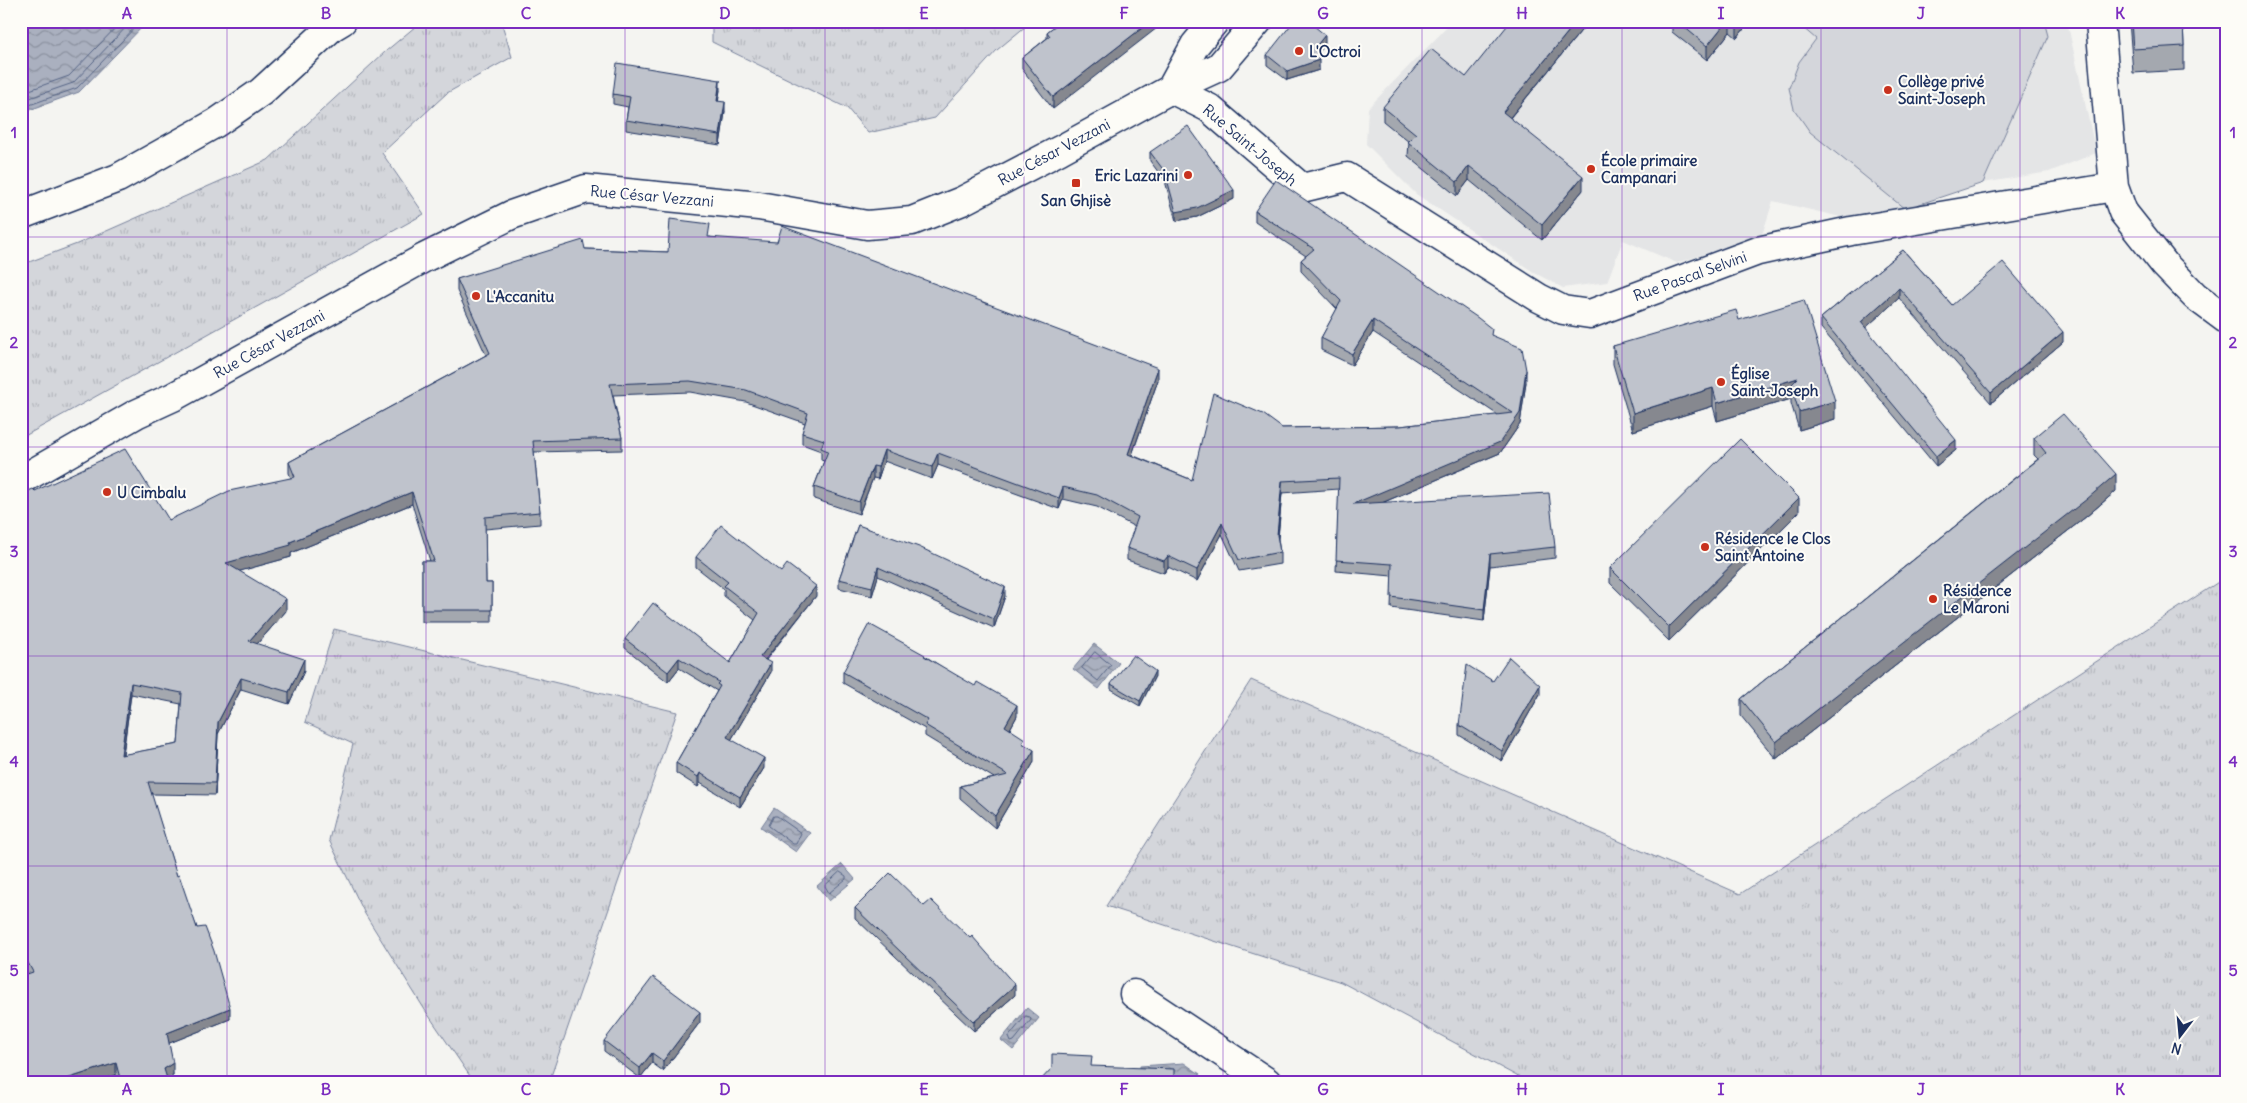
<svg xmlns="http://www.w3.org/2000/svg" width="2247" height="1103" font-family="Delius,sans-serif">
<defs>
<pattern id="grass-tufts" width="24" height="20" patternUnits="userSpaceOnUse" patternTransform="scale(1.25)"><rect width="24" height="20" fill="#d4d6db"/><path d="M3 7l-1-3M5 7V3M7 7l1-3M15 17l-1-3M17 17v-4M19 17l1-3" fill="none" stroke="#b5b8be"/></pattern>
<pattern id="water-waves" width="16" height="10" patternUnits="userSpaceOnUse" patternTransform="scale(1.25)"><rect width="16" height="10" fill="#aab0bf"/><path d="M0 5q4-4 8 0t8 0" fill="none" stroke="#8a909e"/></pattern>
</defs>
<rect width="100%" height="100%" fill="#f4f4f1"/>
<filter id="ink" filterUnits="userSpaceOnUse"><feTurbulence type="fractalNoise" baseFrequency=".02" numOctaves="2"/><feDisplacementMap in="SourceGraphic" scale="10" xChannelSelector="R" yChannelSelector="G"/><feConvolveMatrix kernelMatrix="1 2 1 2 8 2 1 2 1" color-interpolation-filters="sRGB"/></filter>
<g filter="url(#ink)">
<path fill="#e4e5e6" d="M 1453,21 L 2067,21 L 2096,153 L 2049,172 L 1983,183 L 1905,209 L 1853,220 L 1773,201 L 1762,235 L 1677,263 L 1623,240 L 1607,282 L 1563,288 L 1535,273 L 1416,194 L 1366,144 L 1368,108 Z"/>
<path fill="url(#grass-tufts)" stroke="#78829c" d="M 422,21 L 501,21 L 512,57 L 447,93 L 382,153 L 424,214 L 21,438 L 21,265 L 77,244 L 268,160 L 386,51 Z
M 712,21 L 1032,21 L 997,50 L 935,118 L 868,133 L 847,108 L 712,42 Z
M 2226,577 L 2226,1082 L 1528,1082 L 1341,982 L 1106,906 L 1251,680 L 1740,894 Z
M 334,629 L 677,712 L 549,1082 L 474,1082 L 425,1010 L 365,914 L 329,840 L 353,744 L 305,722 Z"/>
<path fill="#d4d6db" stroke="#78829c" d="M 1806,21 L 2044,21 L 2048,36 L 1983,183 L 1905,209 L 1810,132 L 1794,109 L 1789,88 L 1799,62 L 1816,39 L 1802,27 Z"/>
<path fill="url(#water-waves)" stroke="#717c98" d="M 21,21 L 148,21 L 79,92 L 21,113 Z
M 1094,644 L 1119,663 L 1099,689 L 1073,669 Z
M 774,808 L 810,833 L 796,852 L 761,827 Z
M 842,864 L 855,879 L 829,901 L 817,886 Z
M 1027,1008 L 1039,1018 L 1013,1050 L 1001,1040 Z
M 1184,1063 L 1200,1074 L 1194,1082 L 1140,1082 L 1140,1066 Z"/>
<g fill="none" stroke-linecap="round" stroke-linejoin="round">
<path stroke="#546385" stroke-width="1" d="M 21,93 L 69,76 L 122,21
M 21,101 L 73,83 L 132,21
M 21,108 L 77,88 L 141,21
M 1095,652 L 1111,665 L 1098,681 L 1082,668 Z
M 774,816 L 777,816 L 801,833 L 796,844 L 793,844 L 769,826 Z
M 840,872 L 846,876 L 846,879 L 829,893 L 825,886 Z
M 1026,1016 L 1030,1017 L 1031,1020 L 1014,1041 L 1011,1042 L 1009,1037 Z"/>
<defs>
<path id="street" d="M 2100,21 L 2114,187 L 2123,212 L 2165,265 L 2195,296 L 2226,319
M 1171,89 L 1209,108 L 1302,188 L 1347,177 L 1539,298 L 1563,310 L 1590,314 L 1758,251 L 1851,231 L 2114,187
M 1134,994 L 1267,1082"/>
<path id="secondary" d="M 1171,89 L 1195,45 L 1215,21
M 21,480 L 136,414 L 173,397 L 424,258 L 511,215 L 586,189 L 759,206 L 867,225 L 912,221 L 962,201 L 1060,150 L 1171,89 L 1219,67 L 1258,21"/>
<path id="primary" d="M 21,215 L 118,178 L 216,123 L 261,92 L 332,27 L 342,21"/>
</defs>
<use href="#street" stroke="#1b2f5e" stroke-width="31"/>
<use href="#secondary" stroke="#1b2f5e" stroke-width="31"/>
<use href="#primary" stroke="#1b2f5e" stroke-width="31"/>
<use href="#street" stroke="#fdfcf7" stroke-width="28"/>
<use href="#secondary" stroke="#fdfcf7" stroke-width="28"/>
<use href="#primary" stroke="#fdfcf7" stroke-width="28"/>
</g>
<path fill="#a4a8af" stroke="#1b2f5e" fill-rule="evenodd" d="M 1061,21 L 1053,109 L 1022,69 L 1022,58 L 1047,38 L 1047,32 Z
M 1589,21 L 1510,118 L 1583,190 L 1542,240 L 1469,180 L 1457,196 L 1408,156 L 1409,142 L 1383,121 L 1383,107 L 1466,77 Z
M 1672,21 L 1750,21 L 1737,38 L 1730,32 L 1707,60 L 1672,32 Z
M 2129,21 L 2183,21 L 2184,46 L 2184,70 L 2133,73 Z
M 1325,45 L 1318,53 L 1319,70 L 1287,80 L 1267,65 L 1267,55 Z
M 720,90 L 718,101 L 725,112 L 720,145 L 626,130 L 626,120 L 628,107 L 613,104 L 613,94 Z
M 1150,152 L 1234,199 L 1197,217 L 1176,221 L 1165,181 L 1150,161 Z
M 1255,211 L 1492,336 L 1526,382 L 1520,424 L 1500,453 L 1384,502 L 1555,547 L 1555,558 L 1490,566 L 1484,621 L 1391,608 L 1392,576 L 1336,571 L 1339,489 L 1282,493 L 1278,539 L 1280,552 L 1280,564 L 1239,571 L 1222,534 L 1197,581 L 1168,567 L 1164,573 L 1127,560 L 1127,548 L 1135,527 L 1097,507 L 1063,499 L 1059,509 L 938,465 L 932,479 L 884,461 L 878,479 L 873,478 L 859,514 L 814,499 L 814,487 L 824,461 L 821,460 L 821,451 L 802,444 L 802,433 L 805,423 L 746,402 L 690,392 L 613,395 L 622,438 L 622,450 L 534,452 L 540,512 L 540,524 L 485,529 L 486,583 L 492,583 L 492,622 L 422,622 L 422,561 L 430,561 L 412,504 L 291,553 L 291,557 L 239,571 L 286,611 L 257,644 L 304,671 L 289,704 L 241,689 L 218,734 L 215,795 L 151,794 L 177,876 L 197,928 L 230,1019 L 169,1043 L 173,1075 L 167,1078 L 168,1082 L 118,1082 L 116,1075 L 28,974 L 21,961 L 21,494 L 35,491 L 169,520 L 291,478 L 289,473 L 289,462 L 486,355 L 457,291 L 457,279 L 585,249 L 668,252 L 710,237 L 1158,380 L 1132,455 L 1192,480 L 1282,428 L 1400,426 L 1498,415 L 1373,332 L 1352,365 L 1321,350 L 1321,338 L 1337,309 L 1301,271 L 1301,260 L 1306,256 L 1255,222 ZM 131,694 L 181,704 L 178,744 L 123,755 Z
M 1903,250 L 1952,305 L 2063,342 L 1991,403 L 1899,298 L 1865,328 L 1956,450 L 1936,466 L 1821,328 L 1821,318 Z
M 1739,320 L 1835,419 L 1799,430 L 1791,403 L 1791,399 L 1717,421 L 1713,406 L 1633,431 L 1613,364 L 1613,346 Z
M 2034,438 L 2116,491 L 2087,516 L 1776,759 L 1741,716 L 1741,699 L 2038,459 L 2034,455 Z
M 1799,512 L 1669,641 L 1610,583 L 1610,568 Z
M 858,525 L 1005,596 L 994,628 L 878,576 L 872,596 L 839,588 L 839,579 Z
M 696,557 L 781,572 L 816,596 L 766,660 L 771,672 L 731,740 L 764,768 L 740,807 L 700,783 L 698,787 L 676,773 L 676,763 L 717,691 L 679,668 L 668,682 L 625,648 L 625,639 L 730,663 L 755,620 L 724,596 L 724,589 L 696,567 Z
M 925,656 L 1017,716 L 1010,729 L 1025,745 L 1034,762 L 995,828 L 960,798 L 960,786 L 994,778 L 925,736 L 925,729 L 843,683 L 843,672 Z
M 1155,676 L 1140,706 L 1111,689 L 1111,684 Z
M 1540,694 L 1502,761 L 1459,735 L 1459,725 Z
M 855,908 L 1015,995 L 974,1031 L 855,918 Z
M 700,1022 L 663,1071 L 652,1063 L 640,1078 L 604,1051 L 604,1041 Z"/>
<path fill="#86888f" stroke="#1b2f5e" d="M 1151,21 L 1166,21 L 1053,109 L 1053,97 Z
M 1577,21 L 1589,21 L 1503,126 L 1503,112 Z
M 1727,21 L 1730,21 L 1730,32 L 1707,60 L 1707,46 Z
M 1739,21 L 1750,21 L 1737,38 L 1737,24 Z
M 1325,35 L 1325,45 L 1317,54 L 1317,45 Z
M 1319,60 L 1319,70 L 1287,80 L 1287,71 Z
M 720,80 L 720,90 L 717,110 L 717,101 Z
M 725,102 L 725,112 L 720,145 L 720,135 Z
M 1469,166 L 1469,180 L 1457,196 L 1457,182 Z
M 1583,176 L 1583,190 L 1542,240 L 1542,225 Z
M 1234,190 L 1234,199 L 1197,217 L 1176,221 L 1176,212 Z
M 1899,288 L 1899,298 L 1861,332 L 1861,322 Z
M 1373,320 L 1373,332 L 1352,365 L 1352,354 Z
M 2063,332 L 2063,342 L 1991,403 L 1991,393 Z
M 1158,368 L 1158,380 L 1128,466 L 1128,454 Z
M 1526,370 L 1526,382 L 1520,424 L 1500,453 L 1353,515 L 1353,504 L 1520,413 Z
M 1798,378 L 1791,385 L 1791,399 L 1717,421 L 1717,403 Z
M 1713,388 L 1713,406 L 1633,431 L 1633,413 Z
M 1835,401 L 1835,419 L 1799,430 L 1799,412 Z
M 1956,440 L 1956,450 L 1936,466 L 1936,456 Z
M 884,450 L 884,461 L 878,479 L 878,467 Z
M 938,453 L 938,465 L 932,479 L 932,467 Z
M 873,466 L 873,478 L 859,514 L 859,502 Z
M 2116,474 L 2116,491 L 2087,516 L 1776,759 L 1776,742 Z
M 1282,481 L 1282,493 L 1277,546 L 1277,535 Z
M 1063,487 L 1063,499 L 1059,509 L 1059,498 Z
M 412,492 L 412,504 L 291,553 L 291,557 L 226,575 L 226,563 L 290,542 Z
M 1799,498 L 1799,512 L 1669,641 L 1669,627 Z
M 1222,523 L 1222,534 L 1197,581 L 1197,570 Z
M 1490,554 L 1490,566 L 1484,621 L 1484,610 Z
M 1168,556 L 1168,567 L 1164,573 L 1164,561 Z
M 878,567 L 878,576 L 872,596 L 872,587 Z
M 816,586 L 816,596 L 760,666 L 760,657 Z
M 1005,587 L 1005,596 L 994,628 L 994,619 Z
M 286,599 L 286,611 L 249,653 L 249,641 Z
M 679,658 L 679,668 L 668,682 L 668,672 Z
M 304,659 L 304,671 L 289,704 L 289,692 Z
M 771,663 L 771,672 L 727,747 L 727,737 Z
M 1155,671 L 1155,676 L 1140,706 L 1140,701 Z
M 241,678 L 241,689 L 218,734 L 215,795 L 218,722 Z
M 131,683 L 131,694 L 121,767 L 121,755 Z
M 1540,685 L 1540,694 L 1502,761 L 1502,751 Z
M 1017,705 L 1017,716 L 1005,738 L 1005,726 Z
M 1034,750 L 1034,762 L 995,828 L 995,816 Z
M 764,758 L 764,768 L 740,807 L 740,797 Z
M 700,773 L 700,783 L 698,787 L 698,777 Z
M 1015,985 L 1015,995 L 974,1031 L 974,1022 Z
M 230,1008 L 230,1019 L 167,1044 L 167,1033 Z
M 700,1012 L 700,1022 L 663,1071 L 663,1061 Z
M 652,1053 L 652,1063 L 640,1078 L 640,1068 Z
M 116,1063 L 116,1075 L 94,1082 L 57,1082 Z
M 173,1063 L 173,1075 L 164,1080 L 164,1069 Z"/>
<path fill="#bfc3cc" stroke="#1b2f5e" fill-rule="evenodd" d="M 1061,21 L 1151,21 L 1053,97 L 1022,58 L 1050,36 L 1047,32 Z
M 1294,21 L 1308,21 L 1325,35 L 1317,45 L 1319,60 L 1287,71 L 1267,55 Z
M 1511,21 L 1577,21 L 1503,112 L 1583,176 L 1542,225 L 1469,166 L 1457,182 L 1408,142 L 1416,134 L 1383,107 L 1431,49 L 1466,77 Z
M 1677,21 L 1727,21 L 1707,46 Z
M 2131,21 L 2183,21 L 2184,46 L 2133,49 Z
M 617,63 L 720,80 L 717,101 L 725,102 L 720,135 L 626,120 L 630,97 L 613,94 Z
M 1188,126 L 1234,190 L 1197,208 L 1176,212 L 1165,172 L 1150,152 Z
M 1276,180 L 1478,318 L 1492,329 L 1491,335 L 1522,348 L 1526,370 L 1520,413 L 1500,442 L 1353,504 L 1549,493 L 1555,547 L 1490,554 L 1484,610 L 1391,597 L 1392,564 L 1336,560 L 1339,478 L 1282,481 L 1277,535 L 1280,552 L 1239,560 L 1222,523 L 1197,570 L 1168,556 L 1164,561 L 1127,548 L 1138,517 L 1097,495 L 1063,487 L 1059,498 L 938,453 L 932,467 L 884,450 L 878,467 L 873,466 L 859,502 L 814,487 L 828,451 L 821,448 L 824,440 L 802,433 L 808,413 L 746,390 L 690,381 L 610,384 L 622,438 L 533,441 L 540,512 L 485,517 L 486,583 L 492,583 L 492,610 L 422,610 L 422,561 L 434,561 L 412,492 L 290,542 L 291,545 L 226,563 L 286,599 L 249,641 L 304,659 L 289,692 L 241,678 L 218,722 L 215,783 L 148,782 L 177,876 L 179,875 L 197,928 L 205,927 L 214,951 L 230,1008 L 167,1033 L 173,1063 L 164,1069 L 168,1082 L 121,1082 L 116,1063 L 57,1082 L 21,1082 L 21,976 L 33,972 L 21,950 L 21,494 L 33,489 L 35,491 L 125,449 L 169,520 L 229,491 L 295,477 L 289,462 L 490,353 L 457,279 L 583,240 L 585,249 L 668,252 L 670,219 L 710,224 L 708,237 L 777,242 L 782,226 L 1158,368 L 1128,454 L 1192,480 L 1213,393 L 1263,414 L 1282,428 L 1400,426 L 1513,413 L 1373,320 L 1352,354 L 1321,338 L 1341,301 L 1301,260 L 1314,249 L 1255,211 ZM 131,683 L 182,693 L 178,744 L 121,755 Z
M 1903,250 L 1952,305 L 2003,262 L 2063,332 L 1991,393 L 1899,288 L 1861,322 L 1956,440 L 1936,456 L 1821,318 Z
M 1804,300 L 1835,401 L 1799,412 L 1791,385 L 1798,378 L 1717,403 L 1713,388 L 1633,413 L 1613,346 L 1736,310 L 1739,320 Z
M 2063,414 L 2116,474 L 2087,499 L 1776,742 L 1741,699 L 2046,453 L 2034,438 Z
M 1740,439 L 1799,498 L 1669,627 L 1610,568 Z
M 721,525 L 781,572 L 787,564 L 816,586 L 760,657 L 771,663 L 727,737 L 764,758 L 740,797 L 700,773 L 698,777 L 676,763 L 720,686 L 717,684 L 719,682 L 679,658 L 668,672 L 625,639 L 653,603 L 730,663 L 759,613 L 724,586 L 728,582 L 696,557 Z
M 858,525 L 919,547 L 1005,587 L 994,619 L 878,567 L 872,587 L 839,579 Z
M 869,624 L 925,655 L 924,656 L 975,686 L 977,682 L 1017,705 L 1005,726 L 1025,739 L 1022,743 L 1034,750 L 995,816 L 960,786 L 1008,775 L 925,725 L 928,720 L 843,672 Z
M 1133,655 L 1155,671 L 1140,701 L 1111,684 Z
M 1509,657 L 1540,685 L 1502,751 L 1459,725 L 1467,665 L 1493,681 Z
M 890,873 L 924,906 L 931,900 L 970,938 L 972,936 L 1015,985 L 974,1022 L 855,908 Z
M 653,977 L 700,1012 L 663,1061 L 652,1053 L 640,1068 L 604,1041 Z
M 1052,1054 L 1092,1056 L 1091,1066 L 1174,1069 L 1174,1082 L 1039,1082 L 1052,1068 Z"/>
</g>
<path fill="none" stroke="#7b2cbf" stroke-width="1" stroke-opacity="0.55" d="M 227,21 L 227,1082M 426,21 L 426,1082M 625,21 L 625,1082M 825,21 L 825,1082M 1024,21 L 1024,1082M 1223,21 L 1223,1082M 1422,21 L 1422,1082M 1622,21 L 1622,1082M 1821,21 L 1821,1082M 2020,21 L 2020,1082M 21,237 L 2226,237M 21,447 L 2226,447M 21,656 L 2226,656M 21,866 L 2226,866"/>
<g fill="#c8321e" stroke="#fdfcf7" stroke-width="2">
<circle cx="1299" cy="51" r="5"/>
<circle cx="1888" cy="90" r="5"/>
<circle cx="1591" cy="169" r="5"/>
<circle cx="1188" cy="175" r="5"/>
<rect x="1071" y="178" width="10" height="10" rx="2.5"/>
<circle cx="476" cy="296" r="5"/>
<circle cx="1721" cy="382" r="5"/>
<circle cx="107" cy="492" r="5"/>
<circle cx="1705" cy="547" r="5"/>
<circle cx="1933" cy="599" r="5"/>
</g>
<g text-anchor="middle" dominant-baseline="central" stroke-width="4" stroke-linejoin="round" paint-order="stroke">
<g font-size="15" font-weight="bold" fill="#1b2f5e" stroke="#fdfcf7" text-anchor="start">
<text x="1309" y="51">L'Octroi</text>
<text x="1898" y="81">Collège privé<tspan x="1898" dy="17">Saint-Joseph</tspan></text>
<text x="1601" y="160">École primaire<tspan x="1601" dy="17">Campanari</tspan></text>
<text x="1178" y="175" text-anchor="end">Eric Lazarini</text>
<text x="1076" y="200" text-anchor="middle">San Ghjisè</text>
<text x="486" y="296">L'Accanitu</text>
<text x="1731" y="373">Église<tspan x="1731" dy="17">Saint-Joseph</tspan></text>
<text x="117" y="492">U Cimbalu</text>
<text x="1715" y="538">Résidence le Clos<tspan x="1715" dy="17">Saint Antoine</tspan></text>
<text x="1943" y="590">Résidence<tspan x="1943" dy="17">Le Maroni</tspan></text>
</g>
<g font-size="15" fill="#1b2f5e" stroke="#fdfcf7">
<text transform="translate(1250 145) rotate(40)">Rue Saint-Joseph</text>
<text transform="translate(1054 152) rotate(-28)">Rue César Vezzani</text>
<text transform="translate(652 196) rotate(5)">Rue César Vezzani</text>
<text transform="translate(1690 276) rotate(-20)">Rue Pascal Selvini</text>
<text transform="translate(269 344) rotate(-29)">Rue César Vezzani</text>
</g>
</g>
<rect width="2247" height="1103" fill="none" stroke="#fdfcf7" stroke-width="55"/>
<g transform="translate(2180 1036) rotate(196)" stroke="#fdfcf7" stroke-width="4" paint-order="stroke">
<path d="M0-4L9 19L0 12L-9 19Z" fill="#1b2f5e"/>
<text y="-8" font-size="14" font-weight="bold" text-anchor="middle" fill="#1b2f5e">N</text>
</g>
<rect x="28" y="28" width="2192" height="1048" fill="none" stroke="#7b2cbf" stroke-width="2"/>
<g font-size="16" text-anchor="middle" font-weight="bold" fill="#7b2cbf">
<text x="127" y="19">A</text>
<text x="326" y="19">B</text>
<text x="526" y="19">C</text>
<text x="725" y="19">D</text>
<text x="924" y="19">E</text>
<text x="1124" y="19">F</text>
<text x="1323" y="19">G</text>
<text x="1522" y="19">H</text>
<text x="1721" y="19">I</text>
<text x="1921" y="19">J</text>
<text x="2120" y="19">K</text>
<text x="14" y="138">1</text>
<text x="2233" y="138">1</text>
<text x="14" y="348">2</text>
<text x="2233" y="348">2</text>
<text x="14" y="557">3</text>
<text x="2233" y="557">3</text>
<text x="14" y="767">4</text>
<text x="2233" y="767">4</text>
<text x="14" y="976">5</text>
<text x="2233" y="976">5</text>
<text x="127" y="1095">A</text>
<text x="326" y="1095">B</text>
<text x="526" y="1095">C</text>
<text x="725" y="1095">D</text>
<text x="924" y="1095">E</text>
<text x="1124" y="1095">F</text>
<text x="1323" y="1095">G</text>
<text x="1522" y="1095">H</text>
<text x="1721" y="1095">I</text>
<text x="1921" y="1095">J</text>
<text x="2120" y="1095">K</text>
</g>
</svg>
